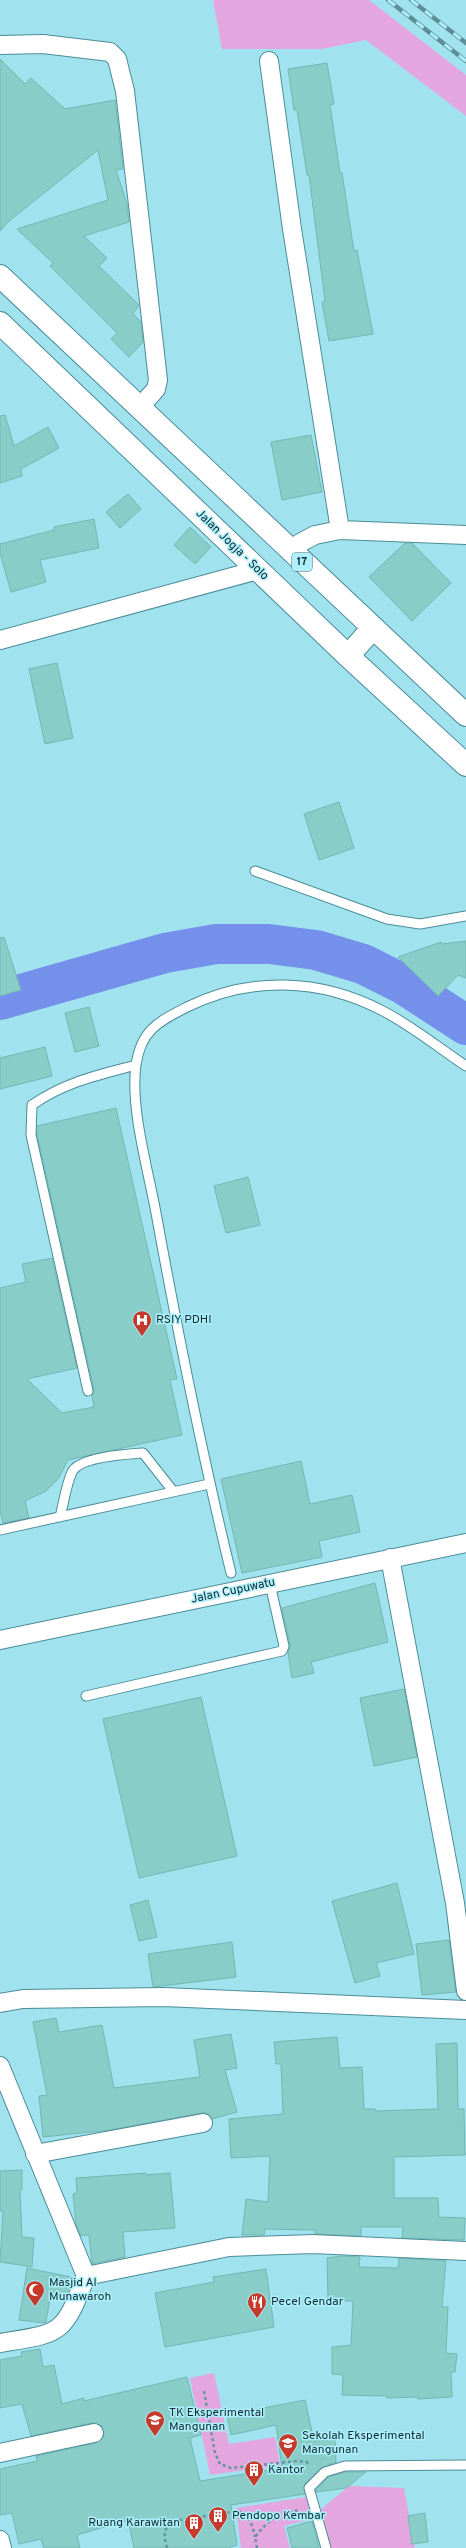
<svg xmlns="http://www.w3.org/2000/svg" width="466" height="2548" font-family="Overpass,sans-serif">
<rect width="100%" height="100%" fill="#a0e3ef"/>
<path fill="#e4a6de" d="M 213,0 L 369,0 L 466,75 L 466,116 L 366,40 L 322,49 L 222,49 Z
M 214,2373 L 229,2444 L 275,2437 L 280,2465 L 210,2475 L 190,2378 Z
M 349,2486 L 404,2488 L 415,2548 L 330,2548 L 319,2511 Z
M 306,2497 L 312,2519 L 284,2526 L 290,2548 L 241,2548 L 236,2508 Z"/>
<g fill="none" stroke-linecap="round" stroke-linejoin="round">
<path stroke="#7590ea" stroke-width="40" d="M 0,1000 L 165,953 L 216,944 L 269,944 L 316,950 L 363,964 L 403,984 L 466,1025"/>
</g>
<path fill="#89cdc8" stroke="#73b7b2" d="M 0,59 L 25,84 L 31,78 L 65,109 L 115,100 L 123,169 L 116,170 L 127,204 L 129,222 L 84,236 L 107,258 L 99,266 L 139,305 L 133,314 L 141,322 L 143,342 L 129,357 L 111,339 L 117,333 L 50,266 L 53,263 L 17,229 L 108,200 L 98,150 L 9,221 L 0,231 Z
M 327,63 L 334,104 L 330,105 L 340,173 L 342,173 L 354,251 L 357,250 L 373,334 L 329,341 L 322,302 L 325,301 L 309,175 L 307,175 L 297,110 L 294,110 L 288,69 Z
M 5,415 L 14,446 L 48,427 L 59,448 L 21,469 L 22,476 L 0,483 L 0,416 Z
M 311,435 L 322,492 L 282,500 L 271,442 Z
M 128,494 L 141,509 L 120,528 L 106,512 Z
M 94,519 L 99,548 L 40,560 L 46,582 L 11,592 L 0,553 L 0,544 L 54,530 L 54,527 Z
M 190,527 L 211,547 L 195,564 L 174,545 Z
M 405,543 L 412,543 L 451,583 L 412,621 L 369,577 Z
M 57,663 L 73,738 L 45,744 L 29,669 Z
M 339,802 L 354,848 L 319,860 L 304,814 Z
M 4,937 L 21,990 L 0,996 L 0,938 Z
M 466,941 L 466,978 L 458,975 L 438,996 L 398,957 L 441,942 L 442,944 Z
M 89,1007 L 99,1046 L 75,1052 L 65,1013 Z
M 45,1047 L 52,1076 L 0,1089 L 0,1058 Z
M 116,1108 L 177,1379 L 170,1380 L 182,1435 L 68,1460 L 58,1479 L 46,1491 L 25,1501 L 29,1518 L 3,1523 L 0,1511 L 0,1288 L 26,1282 L 22,1264 L 52,1258 L 77,1368 L 27,1379 L 62,1413 L 94,1407 L 92,1396 L 94,1390 L 37,1134 L 37,1126 Z
M 248,1177 L 260,1225 L 226,1233 L 214,1186 Z
M 301,1461 L 310,1504 L 352,1495 L 360,1532 L 319,1541 L 322,1557 L 242,1573 L 221,1479 Z
M 375,1583 L 388,1642 L 311,1662 L 314,1673 L 292,1678 L 288,1653 L 290,1645 L 282,1608 Z
M 404,1689 L 417,1757 L 374,1766 L 360,1698 Z
M 201,1697 L 237,1856 L 139,1878 L 103,1719 Z
M 397,1883 L 414,1954 L 376,1963 L 380,1976 L 355,1983 L 332,1901 Z
M 148,1900 L 157,1937 L 139,1941 L 130,1905 Z
M 449,1940 L 456,1992 L 422,1995 L 416,1944 Z
M 232,1942 L 236,1977 L 153,1987 L 148,1954 Z
M 56,2018 L 59,2032 L 102,2025 L 114,2088 L 200,2077 L 194,2040 L 231,2034 L 237,2068 L 225,2070 L 237,2112 L 212,2119 L 207,2113 L 201,2113 L 110,2130 L 43,2137 L 39,2096 L 47,2095 L 33,2022 Z
M 337,2037 L 340,2068 L 362,2067 L 364,2109 L 375,2109 L 375,2111 L 438,2109 L 436,2044 L 457,2043 L 458,2109 L 464,2109 L 465,2155 L 394,2157 L 394,2198 L 438,2198 L 439,2217 L 465,2218 L 464,2240 L 402,2238 L 403,2227 L 361,2227 L 361,2236 L 315,2234 L 315,2230 L 265,2229 L 264,2235 L 242,2235 L 246,2199 L 268,2202 L 270,2156 L 231,2158 L 229,2119 L 283,2114 L 281,2064 L 276,2064 L 274,2042 Z
M 22,2170 L 22,2190 L 20,2190 L 22,2237 L 34,2238 L 32,2267 L 0,2262 L 3,2211 L 0,2211 L 0,2171 Z
M 146,2173 L 146,2175 L 170,2173 L 175,2228 L 123,2232 L 125,2257 L 92,2264 L 89,2235 L 81,2236 L 76,2224 L 73,2194 L 77,2193 L 76,2178 Z
M 340,2256 L 360,2257 L 359,2267 L 398,2268 L 399,2258 L 446,2261 L 442,2307 L 448,2307 L 446,2353 L 457,2354 L 455,2372 L 451,2372 L 452,2397 L 418,2399 L 417,2397 L 387,2398 L 387,2396 L 342,2395 L 343,2375 L 332,2374 L 332,2347 L 351,2345 L 353,2301 L 328,2301 L 327,2258 Z
M 27,2268 L 71,2277 L 67,2295 L 51,2292 L 46,2322 L 44,2323 L 19,2320 Z
M 266,2269 L 274,2327 L 165,2347 L 155,2293 L 214,2282 L 213,2277 Z
M 40,2349 L 43,2367 L 54,2365 L 62,2404 L 84,2398 L 84,2401 L 187,2377 L 201,2435 L 190,2438 L 200,2481 L 282,2468 L 276,2425 L 231,2435 L 227,2415 L 305,2400 L 314,2441 L 335,2439 L 336,2462 L 321,2468 L 305,2484 L 305,2494 L 231,2505 L 237,2545 L 228,2548 L 134,2548 L 128,2520 L 77,2535 L 80,2548 L 44,2548 L 41,2539 L 19,2544 L 12,2513 L 0,2515 L 0,2469 L 37,2461 L 36,2456 L 96,2443 L 104,2436 L 102,2426 L 92,2423 L 31,2436 L 22,2404 L 0,2408 L 0,2360 L 22,2356 L 21,2352 Z
M 346,2472 L 366,2472 L 346,2488 L 316,2492 L 316,2490 L 328,2477 Z
M 425,2513 L 428,2542 L 412,2544 L 408,2516 Z
M 312,2521 L 319,2548 L 292,2548 L 287,2528 Z"/>
<g fill="none" stroke-linecap="round" stroke-linejoin="round">
<defs>
<path id="service" d="M 255,871 L 387,919 L 420,924 L 466,916
M 88,1391 L 31,1135 L 32,1105 C 65,1082 98,1075 136,1065
M 60,1517 C 64,1502 66,1485 72,1472 C 79,1457 128,1454 143,1453 L 173,1491
M 0,1530 L 209,1484
M 231,1573 C 202,1454 178,1334 156,1213 C 148,1169 130,1108 136,1065 C 141,1030 158,1022 187,1007 C 250,976 320,978 383,1011 C 412,1026 439,1048 466,1066
M 86,1696 L 282,1651 L 284,1646 L 270,1584
M 326,2548 L 309,2488 L 325,2472 L 345,2466 L 466,2465"/>
<path id="minor" d="M 0,45 L 43,44 L 110,52 L 117,59 L 125,91 L 158,380 L 156,389 L 139,408
M 269,61 L 292,229 L 340,530
M 290,552 L 300,543 L 315,535 L 340,530 L 466,535
M 0,640 L 258,570
M 390,1558 L 455,1903 L 466,1991
M 0,1640 L 466,1543
M 0,2003 L 23,1999 L 164,1997 L 466,2010
M 0,2066 L 86,2276
M 35,2154 L 203,2123
M 0,2343 C 61,2333 63,2336 86,2276 L 229,2247 L 313,2244 L 466,2251
M 0,2453 L 94,2433
M 0,2540 L 2,2548"/>
<path id="trunk" d="M 0,276 L 466,715
M 0,323 L 348,656 L 466,765
M 348,656 L 372,629"/>
</defs>
<use href="#service" stroke="#4a8c97" stroke-width="11"/>
<use href="#minor" stroke="#4a8c97" stroke-width="20"/>
<use href="#trunk" stroke="#4a8c97" stroke-width="24"/>
<path stroke="#62959e" stroke-width="2.5" stroke-dasharray="3 3" stroke-linecap="butt" d="M 204,2391 L 215,2453 L 220,2464 L 231,2468 L 297,2461 L 307,2462 L 309,2466
M 167,2548 C 164,2536 162,2528 174,2521 L 237,2511 C 249,2513 253,2527 255,2537
M 257,2548 L 255,2537 C 270,2518 276,2515 300,2510"/>
<use href="#service" stroke="#fff" stroke-width="9"/>
<use href="#minor" stroke="#fff" stroke-width="18"/>
<use href="#trunk" stroke="#fff" stroke-width="22"/>
<defs>
<path id="rail" d="M 388,0 L 466,61
M 411,0 L 466,43"/>
</defs>
<use href="#rail" stroke="#5d8e96" stroke-width="4.5"/>
<use href="#rail" stroke="#adf0fc" stroke-width="3" stroke-dasharray="9" stroke-linecap="butt"/>
</g>
<defs>
<symbol id="hospital-pin" viewBox="-11 -11 22 30"><path d="M0 17L-7.5 6A9.5 9.5 0 1 1 7.5 6Z" fill="#c6392b" stroke="#adf0fc"/><path d="M-5-5h3v3.5h4V-5h3V5h-3V1.5h-4V5h-3Z" fill="#fff"/></symbol>
<symbol id="mosque-pin" viewBox="-11 -11 22 30"><path d="M0 17L-7.5 6A9.5 9.5 0 1 1 7.5 6Z" fill="#c6392b" stroke="#adf0fc"/><path d="M3.5-4.9A6 6 0 1 0 3.5 4.9A5 5 0 1 1 3.5-4.9Z" fill="#fff"/></symbol>
<symbol id="restaurant-pin" viewBox="-11 -11 22 30"><path d="M0 17L-7.5 6A9.5 9.5 0 1 1 7.5 6Z" fill="#c6392b" stroke="#adf0fc"/><path d="M-5-6h1v4h1v-4h1v4h1v-4h1v5L-1.5 .5V6h-2V.5L-5-1ZM5-6V6H3V1.5H1.5Q1.5-4 5-6Z" fill="#fff"/></symbol>
<symbol id="school-pin" viewBox="-11 -11 22 30"><path d="M0 17L-7.5 6A9.5 9.5 0 1 1 7.5 6Z" fill="#c6392b" stroke="#adf0fc"/><path d="M0-5L7-2L0 1L-7-2ZM-4 1L0 2.5L4 1V4Q0 6-4 4Z" fill="#fff"/></symbol>
<symbol id="building-pin" viewBox="-11 -11 22 30"><path d="M0 17L-7.5 6A9.5 9.5 0 1 1 7.5 6Z" fill="#c6392b" stroke="#adf0fc"/><path d="M-4-6H4V6H1V3H-1V6H-4ZM-2.5-4.3h1.7v1.8h-1.7ZM.8-4.3h1.7v1.8H.8ZM-2.5-1h1.7V.8h-1.7ZM.8-1h1.7V.8H.8Z" fill="#fff"/></symbol>
</defs>
<g fill-rule="evenodd">
<use href="#hospital-pin" x="131" y="1309" width="22" height="30"/>
<use href="#mosque-pin" x="24" y="2279" width="22" height="30"/>
<use href="#restaurant-pin" x="246" y="2291" width="22" height="30"/>
<use href="#school-pin" x="144" y="2409" width="22" height="30"/>
<use href="#school-pin" x="277" y="2432" width="22" height="30"/>
<use href="#building-pin" x="243" y="2459" width="22" height="30"/>
<use href="#building-pin" x="207" y="2505" width="22" height="30"/>
<use href="#building-pin" x="183" y="2512" width="22" height="30"/>
</g>
<g text-anchor="middle" dominant-baseline="central" stroke-width="3" stroke-linejoin="round" paint-order="stroke">
<rect fill="#adf0fc" stroke="#3f676e" stroke-width="1" x="292" y="553" width="20" height="18" rx="3"/>
<g font-size="11" font-weight="bold" fill="#102c31">
<text x="302" y="562">17</text>
</g>
<g font-size="12" fill="#102c31" stroke="#adf0fc">
<text transform="translate(232 545) rotate(44)">Jalan Jogja - Solo</text>
<text transform="translate(233 1591) rotate(-12)">Jalan Cupuwatu</text>
</g>
<g font-size="12" fill="#102c31" stroke="#adf0fc" text-anchor="start">
<text x="156" y="1320">RSIY PDHI</text>
<text x="49" y="2283">Masjid Al<tspan x="49" dy="14">Munawaroh</tspan></text>
<text x="271" y="2302">Pecel Gendar</text>
<text x="169" y="2413">TK Eksperimental<tspan x="169" dy="14">Mangunan</tspan></text>
<text x="302" y="2436">Sekolah Eksperimental<tspan x="302" dy="14">Mangunan</tspan></text>
<text x="268" y="2470">Kantor</text>
<text x="232" y="2516">Pendopo Kembar</text>
<text x="180" y="2523" text-anchor="end">Ruang Karawitan</text>
</g>
</g>
</svg>
